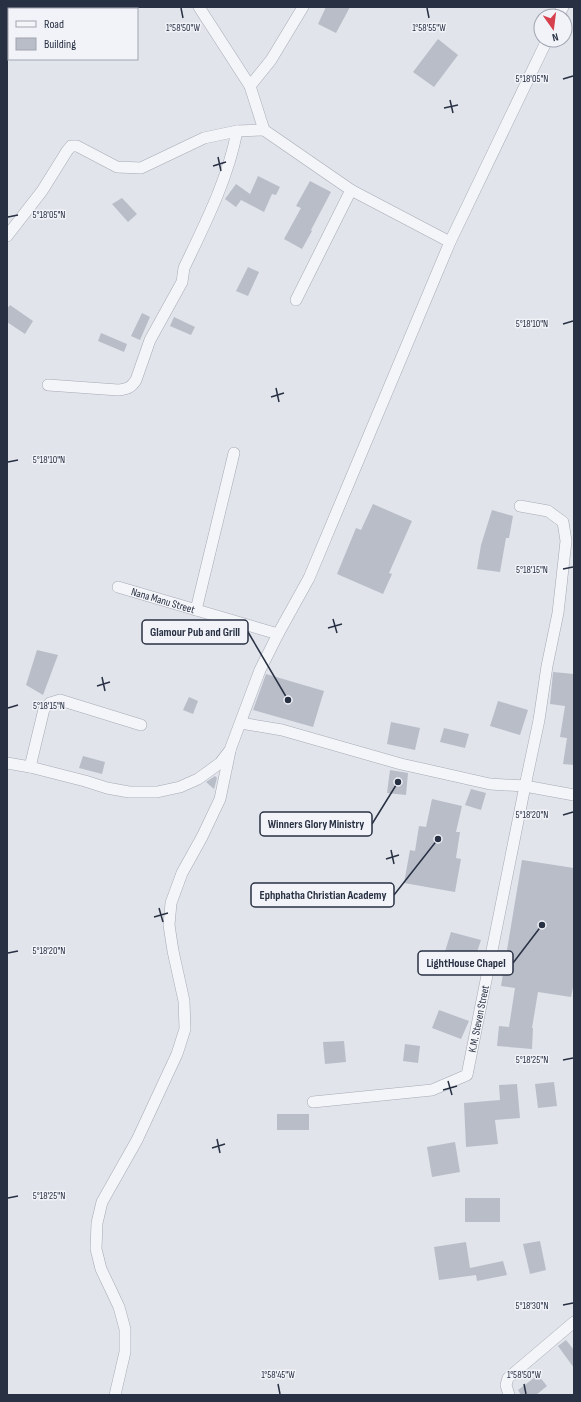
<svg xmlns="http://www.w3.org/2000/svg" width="581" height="1402" font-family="'Sofia Sans Condensed',sans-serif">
<rect width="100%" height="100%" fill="#e1e4ea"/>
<path fill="#b8bdc8" d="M 326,7 L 350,7 L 336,33 L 318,24 Z
M 438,39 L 458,55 L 434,87 L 413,72 Z
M 258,176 L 280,187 L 276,195 L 272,194 L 264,212 L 241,200 L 236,207 L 225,199 L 236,184 L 250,194 Z
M 310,181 L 331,192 L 311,230 L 312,231 L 302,249 L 284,239 L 301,208 L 296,206 Z
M 122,198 L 137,214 L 128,222 L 112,204 Z
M 248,267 L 259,272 L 248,296 L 236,291 Z
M 10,305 L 33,321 L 25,334 L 7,322 L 7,309 Z
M 142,313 L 150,317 L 140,340 L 131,336 Z
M 174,317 L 195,327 L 191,335 L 170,326 Z
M 101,333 L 127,344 L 124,352 L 98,341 Z
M 373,504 L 412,521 L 389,573 L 392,574 L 383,594 L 337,574 L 356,528 L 361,530 Z
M 492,510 L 513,516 L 509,538 L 506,538 L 500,572 L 477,569 L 481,545 Z
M 37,650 L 58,655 L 43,695 L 26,685 Z
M 553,672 L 574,674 L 574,765 L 563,764 L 567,738 L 560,737 L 565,706 L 550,704 Z
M 266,674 L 324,691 L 313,727 L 253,710 Z
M 189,697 L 198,701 L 193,714 L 183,710 Z
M 498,701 L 528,710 L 520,735 L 490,726 Z
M 391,722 L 420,728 L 415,750 L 387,744 Z
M 444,728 L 469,734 L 465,748 L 440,742 Z
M 83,756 L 105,762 L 102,774 L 79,768 Z
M 390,770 L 408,773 L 406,795 L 387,793 Z
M 215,776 L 217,778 L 214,789 L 206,782 Z
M 471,789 L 486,793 L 481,810 L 465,805 Z
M 432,799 L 462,806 L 456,832 L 460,832 L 456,858 L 461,859 L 455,892 L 404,883 L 410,850 L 415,851 L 419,826 L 426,827 Z
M 522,860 L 574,868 L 574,982 L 571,997 L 538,992 L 532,1028 L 533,1028 L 532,1049 L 497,1046 L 499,1026 L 509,1027 L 515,988 L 501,986 Z
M 451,932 L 481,940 L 472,967 L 443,958 Z
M 439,1010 L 469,1021 L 461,1039 L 432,1028 Z
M 344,1041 L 346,1062 L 325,1064 L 323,1042 Z
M 405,1044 L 420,1046 L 418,1063 L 403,1061 Z
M 554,1082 L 557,1106 L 538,1108 L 535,1084 Z
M 517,1084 L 520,1118 L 495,1120 L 498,1144 L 466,1147 L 464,1103 L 500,1100 L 499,1085 Z
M 277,1114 L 309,1114 L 309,1130 L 277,1130 Z
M 455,1142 L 460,1172 L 432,1177 L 427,1147 Z
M 465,1198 L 500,1198 L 500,1222 L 465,1222 Z
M 540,1241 L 546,1270 L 530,1274 L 523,1244 Z
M 466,1242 L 470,1268 L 503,1261 L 507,1275 L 477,1281 L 476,1275 L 439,1280 L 434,1247 Z
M 566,1340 L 574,1350 L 574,1368 L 558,1346 Z
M 538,1375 L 547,1386 L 536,1395 L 521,1395 L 518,1390 Z"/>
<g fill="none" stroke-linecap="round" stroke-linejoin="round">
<defs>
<g id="minor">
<path d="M 199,7 L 250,86 L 264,130 L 351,190 L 450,242"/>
<path d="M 558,16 L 563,7"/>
<path d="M 250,86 L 271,60 L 303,7"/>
<path d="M 7,236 L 42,191 L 67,151 L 71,146 L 77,146 L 117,167 L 141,168 L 204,138 L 237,131 L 264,130"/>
<path d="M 296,300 L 351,190"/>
<path d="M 48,385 L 118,390 C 127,389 131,388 136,380 L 150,340 L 182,282 L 184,268 C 205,224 228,179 237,131"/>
<path id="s1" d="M 118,587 L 278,634"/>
<path d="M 196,610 L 234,453"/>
<path d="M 241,723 L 282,730 L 401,764 L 490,784 L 525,786 L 539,720 L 547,666 L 558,613 L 566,541 L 563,522 L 548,511 L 520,506"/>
<path d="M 7,763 L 30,767 L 85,781 L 107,788 L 129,792 L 157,792 L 180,787 L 198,779 L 220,763 L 230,750 L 260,670 L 278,634 L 309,578 L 450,242 L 547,40"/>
<path d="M 30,767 L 44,709 L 50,703 L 60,700 L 141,725"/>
<path id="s2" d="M 313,1102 L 432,1090 L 467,1075 L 525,786 L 574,795"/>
<path d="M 115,1395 L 125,1352 L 125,1329 L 119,1307 L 101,1269 L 96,1249 L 97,1223 L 102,1202 L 137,1140 L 177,1054 L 185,1029 L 184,1001 L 173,951 L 169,925 L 171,903 L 182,873 L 202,837 L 220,799 L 230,751"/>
<path d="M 509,1395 L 506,1385 L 508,1378 L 574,1322"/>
</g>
</defs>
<use href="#minor" stroke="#a6aab5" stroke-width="12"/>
<use href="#minor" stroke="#f4f5f8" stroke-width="11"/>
</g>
<path fill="none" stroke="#283043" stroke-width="1.5" d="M 181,8 L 183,18M 427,8 L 429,18M 563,79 L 573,76M 450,100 L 453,113M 444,108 L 458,105M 218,157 L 221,171M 213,166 L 226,162M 8,217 L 18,215M 563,324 L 573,321M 276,388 L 279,402M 271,397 L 284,393M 8,462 L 18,460M 563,569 L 573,567M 333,619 L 337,633M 328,628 L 342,624M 102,677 L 105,691M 97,686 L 110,682M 8,708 L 18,705M 563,815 L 573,812M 391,850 L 394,864M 386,859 L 399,855M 159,908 L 163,922M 154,917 L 168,913M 8,953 L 18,951M 563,1060 L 573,1058M 448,1081 L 452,1095M 443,1090 L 457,1086M 217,1139 L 220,1153M 212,1148 L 225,1144M 8,1198 L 18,1196M 563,1305 L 573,1303M 278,1384 L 280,1394M 524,1384 L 526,1394"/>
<g text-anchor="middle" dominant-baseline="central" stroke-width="3" stroke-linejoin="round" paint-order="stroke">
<g font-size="11" fill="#283043" stroke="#f1f3f8">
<text stroke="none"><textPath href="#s1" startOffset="47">Nana Manu Street</textPath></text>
<text stroke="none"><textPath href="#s2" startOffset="215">K.M. Steven Street</textPath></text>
</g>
</g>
<g font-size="10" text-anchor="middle" fill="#283043" stroke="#f1f3f8" stroke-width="3" stroke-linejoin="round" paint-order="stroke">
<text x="183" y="31">1°58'50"W</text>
<text x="429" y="31">1°58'55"W</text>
<text x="532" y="82">5°18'05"N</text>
<text x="49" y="218">5°18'05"N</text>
<text x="532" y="327">5°18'10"N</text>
<text x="49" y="463">5°18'10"N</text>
<text x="532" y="573">5°18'15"N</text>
<text x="49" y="709">5°18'15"N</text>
<text x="532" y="818">5°18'20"N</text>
<text x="49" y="954">5°18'20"N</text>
<text x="532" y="1063">5°18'25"N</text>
<text x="49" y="1199">5°18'25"N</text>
<text x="532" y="1309">5°18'30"N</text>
<text x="278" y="1378">1°58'45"W</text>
<text x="524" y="1378">1°58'50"W</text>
</g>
<path fill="none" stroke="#283043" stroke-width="1.5" d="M288 700L248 632M398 782L372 824M438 839L394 895M542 925L513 963"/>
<g fill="#283043" stroke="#f1f3f8" stroke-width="1.5">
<circle cx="288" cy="700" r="4"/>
<circle cx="398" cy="782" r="4"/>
<circle cx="438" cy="839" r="4"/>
<circle cx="542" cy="925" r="4"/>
</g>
<g fill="#f1f3f8" stroke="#283043" stroke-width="1.5">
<rect x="142" y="620" width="106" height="24" rx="4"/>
<rect x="260" y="812" width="112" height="24" rx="4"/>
<rect x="251" y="883" width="143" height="24" rx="4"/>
<rect x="418" y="951" width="95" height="24" rx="4"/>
</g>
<g font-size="12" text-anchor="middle" font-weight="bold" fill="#283043">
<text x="195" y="636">Glamour Pub and Grill</text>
<text x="316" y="828">Winners Glory Ministry</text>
<text x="323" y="899">Ephphatha Christian Academy</text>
<text x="466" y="967">LightHouse Chapel</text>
</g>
<rect width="581" height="1402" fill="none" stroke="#283043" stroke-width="16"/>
<rect x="8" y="8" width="130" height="52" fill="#f1f3f8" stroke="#a1a5b0"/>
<rect x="16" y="21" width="20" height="6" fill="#f4f5f8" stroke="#a1a5b0"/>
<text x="44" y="28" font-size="12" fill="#283043">Road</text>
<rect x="16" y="38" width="20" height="12" fill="#b8bdc8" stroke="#a1a5b0"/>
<text x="44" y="48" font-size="12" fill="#283043">Building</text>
<g transform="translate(553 28) rotate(166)"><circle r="19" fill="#f1f3f8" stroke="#a1a5b0"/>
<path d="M0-3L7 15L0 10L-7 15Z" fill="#d63f4c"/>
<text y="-6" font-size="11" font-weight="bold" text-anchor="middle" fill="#283043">N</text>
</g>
</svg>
